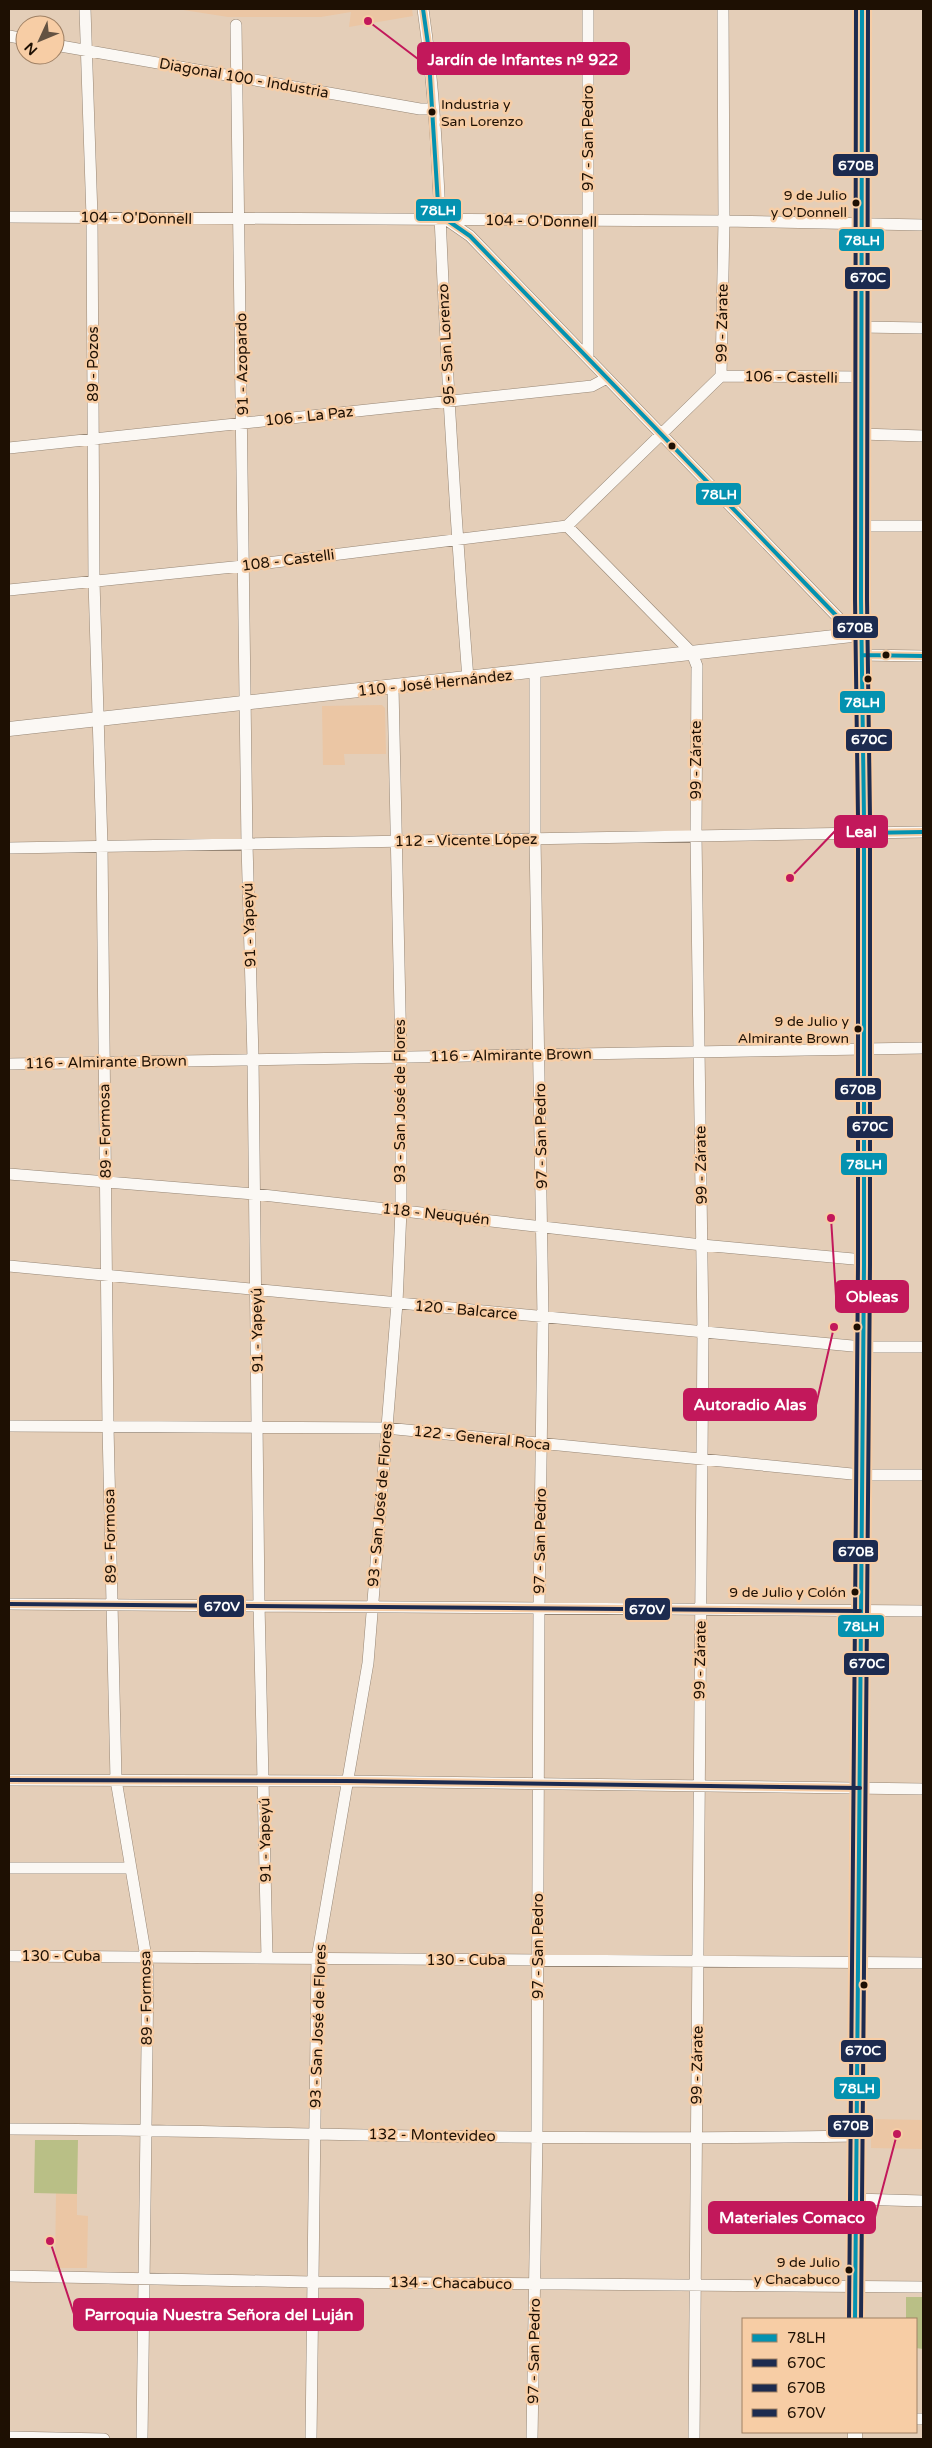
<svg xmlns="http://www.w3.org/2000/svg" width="932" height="2448" font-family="'Varela Round',sans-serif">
<rect width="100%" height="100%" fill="#e4ceb8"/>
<path fill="#ebc6a4" d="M 177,9 L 412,9 L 413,16 L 349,27 L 351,12 L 321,17 L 228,17 Z
M 382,705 L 385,708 L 386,754 L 344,754 L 345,765 L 323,765 L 322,706 Z
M 871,2119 L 923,2120 L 923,2149 L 871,2148 Z
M 56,2193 L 77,2194 L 77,2215 L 88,2216 L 87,2268 L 55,2268 Z"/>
<path fill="#b9bf86" d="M 35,2140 L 78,2140 L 77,2194 L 34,2193 Z
M 906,2297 L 923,2297 L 923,2349 L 916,2348 L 916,2319 L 906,2319 Z"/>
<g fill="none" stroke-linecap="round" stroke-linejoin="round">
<defs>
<path id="minor" d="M 85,9 L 92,217 L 94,581 L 102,846 L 108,1426 L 116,1780 L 148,1969 L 142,2439
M 423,9 C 437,105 439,205 444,302 C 450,428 458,553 468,679
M 236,25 L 247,844 L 253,1058 L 259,1604 L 267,1957
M 9,36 L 25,39
M 55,45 L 420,109 L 433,109
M 9,217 L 724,221 L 923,225
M 447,220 L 470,236 L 854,634
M 861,327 L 923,328
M 588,357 L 588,9
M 721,376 L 861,377
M 861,434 L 923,436
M 9,448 L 592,386 L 607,378
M 567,526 L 692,653 L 697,666 L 696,835 L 703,1332 L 694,2439
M 567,526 L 721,376 L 724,221 L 723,9
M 861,526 L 923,526
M 9,590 L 243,566 L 567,526
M 862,655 L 923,656
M 9,848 L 923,832
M 9,1064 L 923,1048
M 9,1174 L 254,1194 L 702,1245 L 864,1260
M 9,1266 L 863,1347 L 923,1347
M 9,1426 L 386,1428 L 862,1475 L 923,1475
M 9,1604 L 923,1611
M 9,1780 L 347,1781 L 923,1789
M 9,1868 L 131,1868
M 9,1956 L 923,1963
M 9,2129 C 111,2129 213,2132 315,2134 C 495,2138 676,2139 856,2136
M 855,2199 L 923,2201
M 9,2276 L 312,2282 L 923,2287
M 916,2419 L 923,2419
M 9,2437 L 104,2439
M 311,2439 L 317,1958 L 368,1663 L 397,1303 L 401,1210 L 401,1057 L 393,687
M 532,2439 L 537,2136 L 539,1608 L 543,1317 L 535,838 L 535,672"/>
<path id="tertiary" d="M 9,729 L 861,634
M 855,2319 L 864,1265 L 864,818 L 861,599 L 862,9
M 855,2439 L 855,2432"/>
</defs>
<use href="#minor" stroke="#968675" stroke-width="12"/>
<use href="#tertiary" stroke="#968675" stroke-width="15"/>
<use href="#minor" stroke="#fbf8f4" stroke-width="11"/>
<use href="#tertiary" stroke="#fbf8f4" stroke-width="14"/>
<defs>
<path id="bus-1" d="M 423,9 L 428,44 L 439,220 L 447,220 L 470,236 L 854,634 L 861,634
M 862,655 L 923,656
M 864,833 L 923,832
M 855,2319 L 864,1265 L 864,818 L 861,599 L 862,9"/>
<path id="bus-2" d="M 861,2319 L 870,1265 L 870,818 L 867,599 L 868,9"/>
<path id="bus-3" d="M 849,2319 L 858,1265 L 858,818 L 855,599 L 856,9"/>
<path id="bus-4" d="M 9,1604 L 860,1611
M 9,1780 L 347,1781 L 860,1788"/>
</defs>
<use href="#bus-1" stroke="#f7cda5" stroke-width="8"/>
<use href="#bus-2" stroke="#f7cda5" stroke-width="8"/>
<use href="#bus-3" stroke="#f7cda5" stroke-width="8"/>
<use href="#bus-4" stroke="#f7cda5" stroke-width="8"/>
<use href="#bus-1" stroke="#0492b0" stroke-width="4"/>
<use href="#bus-2" stroke="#1d2b4f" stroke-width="4"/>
<use href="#bus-3" stroke="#1d2b4f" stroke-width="4"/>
<use href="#bus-4" stroke="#1d2b4f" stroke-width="4"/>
</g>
<g fill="#1e1003" stroke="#f7cda5" stroke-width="2">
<circle cx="432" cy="112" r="4.5"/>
<circle cx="856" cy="203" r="4.5"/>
<circle cx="672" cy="446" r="4.5"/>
<circle cx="886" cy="655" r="4.5"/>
<circle cx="868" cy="679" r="4.5"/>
<circle cx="858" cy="1029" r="4.5"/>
<circle cx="857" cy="1327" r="4.5"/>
<circle cx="855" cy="1592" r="4.5"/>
<circle cx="864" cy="1985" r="4.5"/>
<circle cx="849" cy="2270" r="4.5"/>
</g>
<g text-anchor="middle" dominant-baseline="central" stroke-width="5" stroke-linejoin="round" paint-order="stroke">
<g font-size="14" fill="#1e1003" stroke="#f7cda5" text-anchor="end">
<text x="441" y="104" text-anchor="start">Industria y<tspan x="441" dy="17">San Lorenzo</tspan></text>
<text x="847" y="195">9 de Julio<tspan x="847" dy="17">y O'Donnell</tspan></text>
<text x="849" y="1021">9 de Julio y<tspan x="849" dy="17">Almirante Brown</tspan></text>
<text x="846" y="1592">9 de Julio y Colón</text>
<text x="840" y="2262">9 de Julio<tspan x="840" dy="17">y Chacabuco</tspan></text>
</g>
<g font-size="15" fill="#1e1003" stroke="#f7cda5">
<text transform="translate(244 78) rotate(10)">Diagonal 100 - Industria</text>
<text transform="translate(588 138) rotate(-90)">97 - San Pedro</text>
<text transform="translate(136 218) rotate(1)">104 - O'Donnell</text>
<text transform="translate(541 221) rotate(1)">104 - O'Donnell</text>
<text transform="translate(722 323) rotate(-89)">99 - Zárate</text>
<text transform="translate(446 344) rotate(-93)">95 - San Lorenzo</text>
<text transform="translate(93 364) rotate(-90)">89 - Pozos</text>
<text transform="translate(242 364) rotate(-91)">91 - Azopardo</text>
<text transform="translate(791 377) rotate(1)">106 - Castelli</text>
<text transform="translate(309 416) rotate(-6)">106 - La Paz</text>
<text transform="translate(288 560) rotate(-7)">108 - Castelli</text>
<text transform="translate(435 683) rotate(-6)">110 - José Hernández</text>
<text transform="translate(696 760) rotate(-90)">99 - Zárate</text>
<text transform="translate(466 840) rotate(-1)">112 - Vicente López</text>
<text transform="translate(249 925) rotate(-92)">91 - Yapeyú</text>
<text transform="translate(511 1055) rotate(-1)">116 - Almirante Brown</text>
<text transform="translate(106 1062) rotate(-1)">116 - Almirante Brown</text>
<text transform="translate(400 1101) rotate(-90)">93 - San José de Flores</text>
<text transform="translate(105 1131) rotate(-91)">89 - Formosa</text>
<text transform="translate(541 1136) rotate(-91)">97 - San Pedro</text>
<text transform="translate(701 1165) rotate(-91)">99 - Zárate</text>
<text transform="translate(436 1214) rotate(6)">118 - Neuquén</text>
<text transform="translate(466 1310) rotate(5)">120 - Balcarce</text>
<text transform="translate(257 1330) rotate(-91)">91 - Yapeyú</text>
<text transform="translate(482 1438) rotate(6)">122 - General Roca</text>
<text transform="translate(380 1505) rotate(-85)">93 - San José de Flores</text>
<text transform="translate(110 1536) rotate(-91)">89 - Formosa</text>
<text transform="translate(540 1541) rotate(-89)">97 - San Pedro</text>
<text transform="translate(700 1660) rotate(-89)">99 - Zárate</text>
<text transform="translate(265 1840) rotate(-91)">91 - Yapeyú</text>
<text transform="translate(538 1946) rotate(-90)">97 - San Pedro</text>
<text x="61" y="1956">130 - Cuba</text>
<text x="466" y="1960">130 - Cuba</text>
<text transform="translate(146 1998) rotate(-91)">89 - Formosa</text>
<text transform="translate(318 2026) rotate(-88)">93 - San José de Flores</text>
<text transform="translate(697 2065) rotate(-89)">99 - Zárate</text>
<text transform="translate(432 2135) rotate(1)">132 - Montevideo</text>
<text transform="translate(451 2283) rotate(1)">134 - Chacabuco</text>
<text transform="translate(534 2351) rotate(-89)">97 - San Pedro</text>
</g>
</g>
<path fill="none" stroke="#c2185b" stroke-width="2" d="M368 21L418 59M790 878L835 831M831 1218L836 1296M834 1327L816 1405M897 2134L875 2217M50 2241L74 2314"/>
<g fill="#c2185b" stroke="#f7cda5" stroke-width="2">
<circle cx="368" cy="21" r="5"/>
<circle cx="790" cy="878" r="5"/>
<circle cx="831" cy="1218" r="5"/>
<circle cx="834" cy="1327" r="5"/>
<circle cx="897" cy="2134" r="5"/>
<circle cx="50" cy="2241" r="5"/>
</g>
<g fill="#c2185b" stroke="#c2185b" stroke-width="2">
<rect x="418" y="43" width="211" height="31" rx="5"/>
<rect x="835" y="816" width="52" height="31" rx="5"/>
<rect x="836" y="1281" width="72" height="31" rx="5"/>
<rect x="684" y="1389" width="132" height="31" rx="5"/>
<rect x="709" y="2202" width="166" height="31" rx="5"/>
<rect x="74" y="2299" width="289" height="31" rx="5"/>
</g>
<g font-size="16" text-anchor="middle" font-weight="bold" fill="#fff">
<text x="523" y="65">Jardín de Infantes nº 922</text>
<text x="861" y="837">Leal</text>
<text x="872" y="1302">Obleas</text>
<text x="750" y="1410">Autoradio Alas</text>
<text x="792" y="2223">Materiales Comaco</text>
<text x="219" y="2320">Parroquia Nuestra Señora del Luján</text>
</g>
<g stroke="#f7cda5" stroke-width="2">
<rect x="832" y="153" width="47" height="24" rx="5" fill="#1d2b4f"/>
<rect x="415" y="198" width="47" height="24" rx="5" fill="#0492b0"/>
<rect x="838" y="228" width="47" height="24" rx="5" fill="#0492b0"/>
<rect x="844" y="266" width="47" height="24" rx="5" fill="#1d2b4f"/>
<rect x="695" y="482" width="47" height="24" rx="5" fill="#0492b0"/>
<rect x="832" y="615" width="47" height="24" rx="5" fill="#1d2b4f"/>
<rect x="839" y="690" width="47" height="24" rx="5" fill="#0492b0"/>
<rect x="845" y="728" width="48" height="24" rx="5" fill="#1d2b4f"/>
<rect x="834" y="1077" width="48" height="24" rx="5" fill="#1d2b4f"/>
<rect x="846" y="1115" width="48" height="24" rx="5" fill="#1d2b4f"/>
<rect x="840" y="1152" width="48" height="24" rx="5" fill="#0492b0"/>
<rect x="832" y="1539" width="47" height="24" rx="5" fill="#1d2b4f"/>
<rect x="198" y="1594" width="47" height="24" rx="5" fill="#1d2b4f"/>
<rect x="624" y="1597" width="47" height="24" rx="5" fill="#1d2b4f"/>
<rect x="837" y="1614" width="48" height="24" rx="5" fill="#0492b0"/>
<rect x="843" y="1652" width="47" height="24" rx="5" fill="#1d2b4f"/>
<rect x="840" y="2039" width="47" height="24" rx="5" fill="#1d2b4f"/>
<rect x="833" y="2076" width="48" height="24" rx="5" fill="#0492b0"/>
<rect x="827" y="2114" width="47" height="24" rx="5" fill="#1d2b4f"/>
</g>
<g font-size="14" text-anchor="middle" font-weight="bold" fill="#fff">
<text x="856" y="170">670B</text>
<text x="438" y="215">78LH</text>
<text x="862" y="245">78LH</text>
<text x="868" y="282">670C</text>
<text x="719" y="499">78LH</text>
<text x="855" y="632">670B</text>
<text x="862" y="707">78LH</text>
<text x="869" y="744">670C</text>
<text x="858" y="1094">670B</text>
<text x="870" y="1131">670C</text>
<text x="864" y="1169">78LH</text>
<text x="856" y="1556">670B</text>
<text x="222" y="1611">670V</text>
<text x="647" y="1614">670V</text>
<text x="861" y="1631">78LH</text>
<text x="867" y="1668">670C</text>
<text x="863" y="2055">670C</text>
<text x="857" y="2093">78LH</text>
<text x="851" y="2130">670B</text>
</g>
<rect width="932" height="2448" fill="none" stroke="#1e1003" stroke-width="20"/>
<rect x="742" y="2318" width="175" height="115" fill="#f7cda5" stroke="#a08164"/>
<rect x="752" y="2334" width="25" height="8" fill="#0492b0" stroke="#a08164"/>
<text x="787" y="2343" font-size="15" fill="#1e1003">78LH</text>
<rect x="752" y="2359" width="25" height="8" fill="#1d2b4f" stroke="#a08164"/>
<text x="787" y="2368" font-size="15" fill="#1e1003">670C</text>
<rect x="752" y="2384" width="25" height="8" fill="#1d2b4f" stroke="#a08164"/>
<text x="787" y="2393" font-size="15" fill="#1e1003">670B</text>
<rect x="752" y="2409" width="25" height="8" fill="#1d2b4f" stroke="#a08164"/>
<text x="787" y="2418" font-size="15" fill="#1e1003">670V</text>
<g transform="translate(40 40) rotate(226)"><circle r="24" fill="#f7cda5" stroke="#a08164"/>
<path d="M0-4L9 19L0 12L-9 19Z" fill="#635242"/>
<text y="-8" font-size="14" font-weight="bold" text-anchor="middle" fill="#1e1003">N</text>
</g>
</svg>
